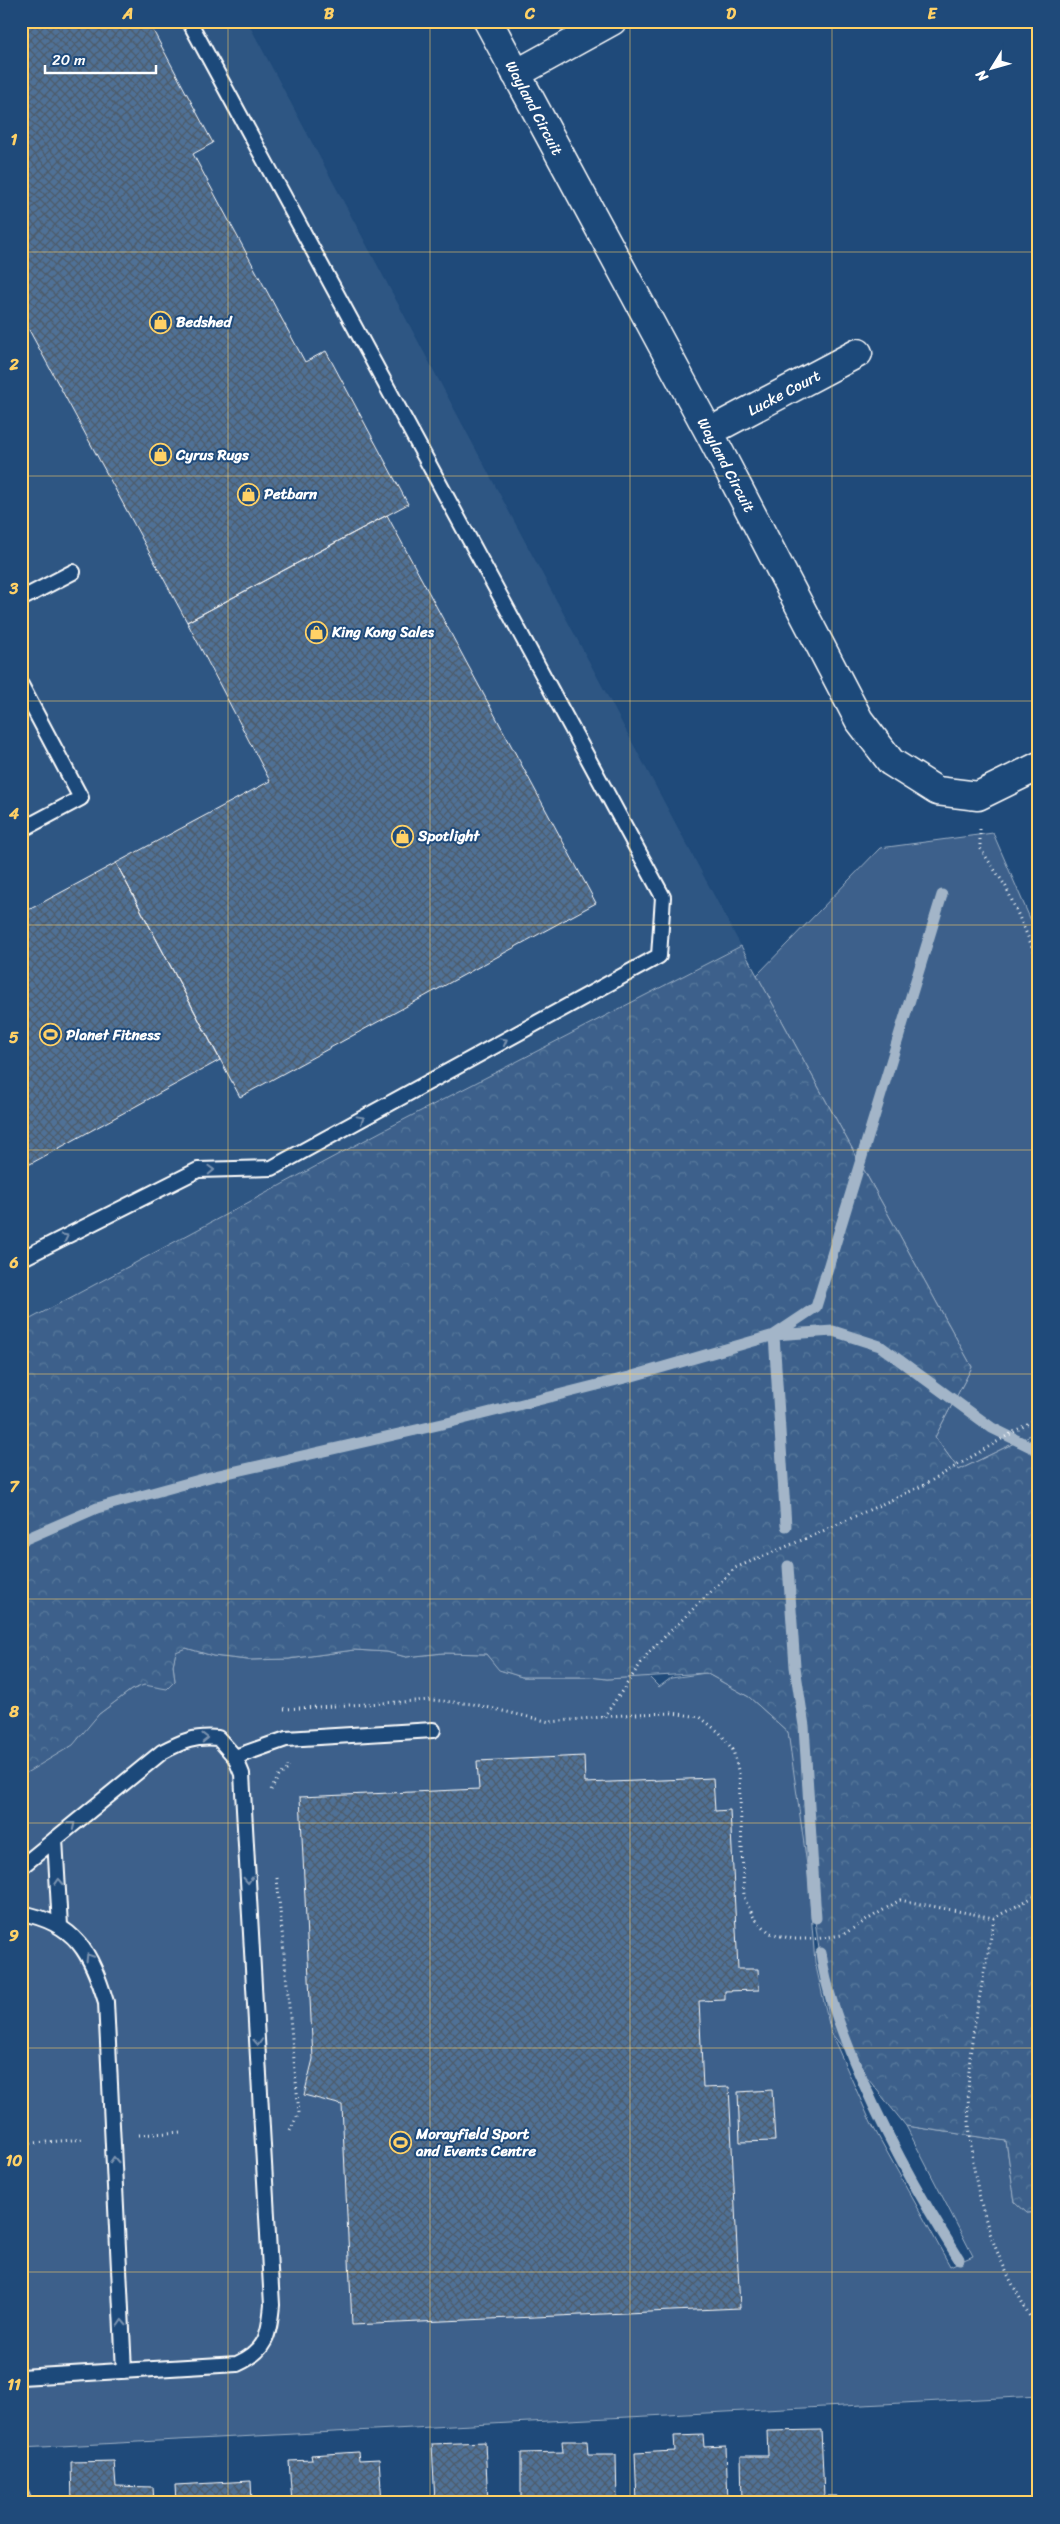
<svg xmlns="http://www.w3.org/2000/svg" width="1060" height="2524" font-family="Sriracha,sans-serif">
<defs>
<pattern id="forest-crowns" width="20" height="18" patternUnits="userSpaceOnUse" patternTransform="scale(1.25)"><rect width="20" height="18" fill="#3c618b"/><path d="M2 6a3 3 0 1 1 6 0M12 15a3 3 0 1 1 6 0" fill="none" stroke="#59799c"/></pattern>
<pattern id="building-cross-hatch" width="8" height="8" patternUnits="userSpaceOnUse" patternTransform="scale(1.25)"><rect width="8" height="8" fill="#507197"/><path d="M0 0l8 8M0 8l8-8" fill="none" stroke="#4e5b6a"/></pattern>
</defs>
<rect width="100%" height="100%" fill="#1f4a7a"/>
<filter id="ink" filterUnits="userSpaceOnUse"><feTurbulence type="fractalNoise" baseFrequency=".02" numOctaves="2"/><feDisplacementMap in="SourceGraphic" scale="10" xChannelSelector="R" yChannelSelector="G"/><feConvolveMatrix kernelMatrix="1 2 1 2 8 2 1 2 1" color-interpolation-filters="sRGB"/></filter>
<g filter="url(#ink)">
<path fill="#2e5683" d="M 21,21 L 247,21 L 741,946 L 382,1131 L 21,1324 Z"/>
<path fill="#3c618b" stroke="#9eb0c5" d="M 993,833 L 1039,939 L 1039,1431 L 959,1470 L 935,1437 L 972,1367 L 757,975 L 880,848 Z
M 186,1648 L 213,1656 L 248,1660 L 289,1659 L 354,1650 L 387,1652 L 406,1657 L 443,1653 L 486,1654 L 500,1670 L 522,1677 L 590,1677 L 607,1679 L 648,1676 L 659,1687 L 671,1678 L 706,1673 L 749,1697 L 788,1732 L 804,1828 L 815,1962 L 831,2033 L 871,2123 L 950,2266 L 973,2256 L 906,2126 L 1006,2141 L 1015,2202 L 1027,2213 L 1039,2212 L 1039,2396 L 21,2448 L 21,1776 L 86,1728 L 99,1714 L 131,1690 L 143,1685 L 175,1681 L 173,1665 L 176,1651 Z"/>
<path fill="url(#forest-crowns)" stroke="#9eb0c5" d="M 741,946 L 972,1367 L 935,1437 L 959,1470 L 1039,1431 L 1039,2212 L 1027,2213 L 1015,2202 L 1006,2141 L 906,2126 L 831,2033 L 788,1732 L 749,1697 L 706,1673 L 607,1679 L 590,1677 L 522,1677 L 499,1670 L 486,1654 L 443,1653 L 406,1657 L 387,1652 L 354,1650 L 289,1659 L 248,1660 L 213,1656 L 186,1648 L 176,1652 L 173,1665 L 175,1681 L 167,1689 L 144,1685 L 131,1690 L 99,1714 L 73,1745 L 21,1776 L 21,1324 L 382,1131 Z"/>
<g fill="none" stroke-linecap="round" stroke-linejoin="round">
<path stroke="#a3b5c8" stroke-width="11" d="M 786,1526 L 774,1335 L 833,1331 L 880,1346 L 992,1428 L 1039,1451
M 21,1541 L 97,1508 L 210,1477 L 451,1422 L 629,1377 L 774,1335 L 816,1307 L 942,895
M 788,1566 L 795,1667 L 804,1726 L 816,1918
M 821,1953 C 826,1991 840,2026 854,2061 C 883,2131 919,2196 959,2259"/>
</g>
<path fill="url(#building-cross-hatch)" stroke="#fff" d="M 21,21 L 148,21 L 213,143 L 193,154 L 305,362 L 326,351 L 408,504 L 187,622 L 21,315 Z
M 387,515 L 596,903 L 240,1097 L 116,863 L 270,781 L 187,622 Z
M 116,863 L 220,1060 L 21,1169 L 21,914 Z
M 584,1756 L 585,1783 L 713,1778 L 715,1811 L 730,1810 L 738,1969 L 758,1969 L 759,1990 L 725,1991 L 725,2000 L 699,2001 L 703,2088 L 729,2087 L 740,2308 L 352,2325 L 342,2105 L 304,2095 L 313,2059 L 300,1797 L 479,1789 L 477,1761 Z
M 772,2090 L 775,2141 L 740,2142 L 738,2092 Z
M 821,2430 L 824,2496 L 837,2496 L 837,2503 L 742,2503 L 741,2456 L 768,2456 L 767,2431 Z
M 703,2435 L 704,2447 L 726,2446 L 728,2503 L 637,2503 L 635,2453 L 675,2451 L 674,2436 Z
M 562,2441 L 587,2441 L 588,2455 L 616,2455 L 617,2503 L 521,2503 L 521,2453 L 563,2452 Z
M 485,2442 L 488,2503 L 435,2503 L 432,2444 Z
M 358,2452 L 359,2460 L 379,2459 L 382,2503 L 292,2503 L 289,2461 L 312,2460 L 311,2455 Z
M 114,2461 L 116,2486 L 153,2487 L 154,2503 L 72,2503 L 71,2462 Z
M 251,2481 L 252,2503 L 176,2503 L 175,2485 Z
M 21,2490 L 22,2493 L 28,2490 L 33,2503 L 21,2503 Z"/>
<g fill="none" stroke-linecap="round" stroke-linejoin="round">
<defs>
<path id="service" d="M 21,599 L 73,572
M 21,685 L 81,798 L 21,830
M 21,1259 L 198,1170 L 272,1168 L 659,956 L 663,897 L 189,21
M 235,1757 L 286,1739 L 433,1730
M 55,1839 L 60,1926
M 21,1867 L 162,1752 C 183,1741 194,1736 218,1738 L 235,1757 L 242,1774 L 272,2305 C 269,2336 266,2351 237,2364 L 21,2377
M 21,1913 C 76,1923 91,1953 106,2002 L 124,2371"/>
<path id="minor" d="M 488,21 L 709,432 L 859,720 L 891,762 L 937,791 L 978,796 L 1039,766
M 516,74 L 612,21
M 709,432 L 858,353"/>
</defs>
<use href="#service" stroke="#fff" stroke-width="18"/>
<use href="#minor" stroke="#fff" stroke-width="31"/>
<path stroke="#fff" stroke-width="3" stroke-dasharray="1 4" stroke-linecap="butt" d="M 980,829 L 980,848 L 1006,887 L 1039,962
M 284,1709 L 432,1700 L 473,1704 L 550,1722 L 634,1714 L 672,1713 L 700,1717 L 720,1733 L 733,1750 L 739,1774 L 744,1897 L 754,1918 L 770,1933 L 793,1939 L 815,1939 L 842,1935 L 900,1900 L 994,1918 L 1039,1894
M 604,1717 L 648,1653 L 735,1568 L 814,1535 L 924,1485 L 1039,1417
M 271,1790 L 279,1776 L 288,1769 L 288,1766
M 277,1878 L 299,2113 L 290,2131
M 994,1918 C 987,1964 975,2011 970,2057 C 965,2114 971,2176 989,2230 C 1001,2266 1021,2300 1039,2333
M 139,2135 L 181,2132
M 21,2144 L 85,2139"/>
<use href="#service" stroke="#1f4a7a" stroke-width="14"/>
<use href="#minor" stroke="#1f4a7a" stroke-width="28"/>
</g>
<defs><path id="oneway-chevron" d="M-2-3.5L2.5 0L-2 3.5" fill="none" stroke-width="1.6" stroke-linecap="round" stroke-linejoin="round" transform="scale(1.25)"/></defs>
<g stroke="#7992af">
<use href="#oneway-chevron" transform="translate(504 1041) rotate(-29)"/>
<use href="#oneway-chevron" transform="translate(361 1119) rotate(-29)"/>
<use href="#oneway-chevron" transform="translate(211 1170) rotate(-2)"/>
<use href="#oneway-chevron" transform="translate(65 1237) rotate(-27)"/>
<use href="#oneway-chevron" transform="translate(205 1738) rotate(-1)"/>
<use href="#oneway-chevron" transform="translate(72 1825) rotate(-39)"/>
<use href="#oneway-chevron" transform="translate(248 1880) rotate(87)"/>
<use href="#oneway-chevron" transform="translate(59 1882) rotate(-93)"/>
<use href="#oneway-chevron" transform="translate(89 1957) rotate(-122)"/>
<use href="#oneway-chevron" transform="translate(258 2042) rotate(87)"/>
<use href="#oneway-chevron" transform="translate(114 2160) rotate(-93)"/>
<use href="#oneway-chevron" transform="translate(122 2323) rotate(-93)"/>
</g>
</g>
<path fill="none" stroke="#ffd166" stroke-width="1" stroke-opacity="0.55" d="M 228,21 L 228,2503M 430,21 L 430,2503M 630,21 L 630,2503M 832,21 L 832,2503M 21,252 L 1039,252M 21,476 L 1039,476M 21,701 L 1039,701M 21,925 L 1039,925M 21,1150 L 1039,1150M 21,1374 L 1039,1374M 21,1599 L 1039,1599M 21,1823 L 1039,1823M 21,2048 L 1039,2048M 21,2272 L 1039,2272"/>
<defs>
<symbol id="shop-ring" viewBox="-11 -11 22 22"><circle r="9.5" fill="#1f4a7a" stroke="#ffd166" stroke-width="1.5"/><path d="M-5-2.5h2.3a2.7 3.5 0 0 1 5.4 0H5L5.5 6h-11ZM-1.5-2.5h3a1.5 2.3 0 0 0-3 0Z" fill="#ffd166"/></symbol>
<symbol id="stadium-ring" viewBox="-11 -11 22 22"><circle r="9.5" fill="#1f4a7a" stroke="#ffd166" stroke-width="1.5"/><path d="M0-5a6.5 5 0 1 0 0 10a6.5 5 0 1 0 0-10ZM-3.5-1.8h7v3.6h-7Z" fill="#ffd166"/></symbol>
</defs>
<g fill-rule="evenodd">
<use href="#shop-ring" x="148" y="310" width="25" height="25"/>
<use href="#shop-ring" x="148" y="442" width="25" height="25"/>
<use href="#shop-ring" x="236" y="482" width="25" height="25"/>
<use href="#shop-ring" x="304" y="620" width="25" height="25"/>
<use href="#shop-ring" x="390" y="824" width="25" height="25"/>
<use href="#stadium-ring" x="38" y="1022" width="25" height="25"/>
<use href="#stadium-ring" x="388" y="2130" width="25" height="25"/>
</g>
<g text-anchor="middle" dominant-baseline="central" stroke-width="4" stroke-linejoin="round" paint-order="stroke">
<g font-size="15" fill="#fff" stroke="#1f4a7a">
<text transform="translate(534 108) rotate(62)">Wayland Circuit</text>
<text transform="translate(784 393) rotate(-28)">Lucke Court</text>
<text transform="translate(726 465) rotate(62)">Wayland Circuit</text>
</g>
<g font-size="15" font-weight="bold" fill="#fff" stroke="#1f4a7a" text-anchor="start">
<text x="176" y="322">Bedshed</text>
<text x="176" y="455">Cyrus Rugs</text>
<text x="264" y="494">Petbarn</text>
<text x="332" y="632">King Kong Sales</text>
<text x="418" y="836">Spotlight</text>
<text x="66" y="1035">Planet Fitness</text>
<text x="416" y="2134">Morayfield Sport<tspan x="416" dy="17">and Events Centre</tspan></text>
</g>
</g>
<rect width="1060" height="2524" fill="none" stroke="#1f4a7a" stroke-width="55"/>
<g transform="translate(992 68) rotate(233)" stroke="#1f4a7a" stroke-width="4" paint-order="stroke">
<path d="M0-4L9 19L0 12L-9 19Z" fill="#ffffff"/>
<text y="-8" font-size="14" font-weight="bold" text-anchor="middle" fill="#ffffff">N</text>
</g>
<path d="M45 65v8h111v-8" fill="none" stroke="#ffffff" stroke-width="2.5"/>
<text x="52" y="65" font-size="15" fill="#ffffff" stroke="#1f4a7a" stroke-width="4" paint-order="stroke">20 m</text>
<rect x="28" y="28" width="1004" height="2468" fill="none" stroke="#ffd166" stroke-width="2"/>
<g font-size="16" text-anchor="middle" font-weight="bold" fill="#ffd166">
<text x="128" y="19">A</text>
<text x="329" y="19">B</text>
<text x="530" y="19">C</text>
<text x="731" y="19">D</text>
<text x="932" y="19">E</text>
<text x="14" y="145">1</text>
<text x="14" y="370">2</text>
<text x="14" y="594">3</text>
<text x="14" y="819">4</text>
<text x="14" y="1043">5</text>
<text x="14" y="1268">6</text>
<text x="14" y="1492">7</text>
<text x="14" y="1717">8</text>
<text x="14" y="1941">9</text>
<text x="14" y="2166">10</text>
<text x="14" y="2390">11</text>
</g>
</svg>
